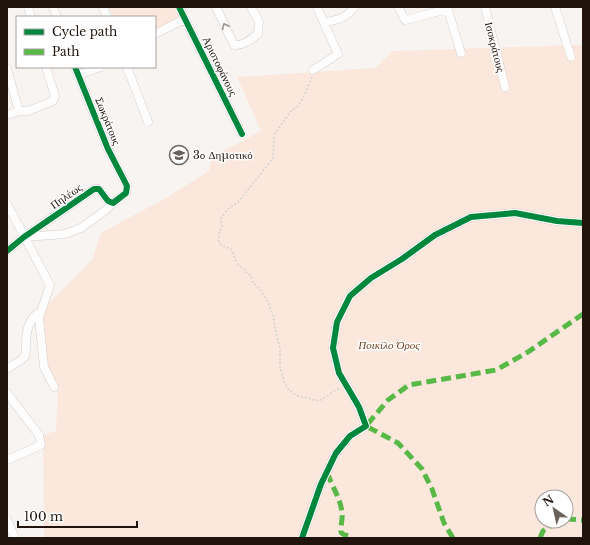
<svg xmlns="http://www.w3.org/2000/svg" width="590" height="545" font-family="'Libre Baskerville',serif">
<rect width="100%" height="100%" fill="#f7f4f2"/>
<path fill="#fbe7db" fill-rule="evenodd" d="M 109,7 L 175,7 L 180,17 L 155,29 L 155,17 L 113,17 Z
M 583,45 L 583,538 L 44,538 L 43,435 L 56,431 L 58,384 L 48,368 L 42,318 L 44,308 L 92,260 L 101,233 L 166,198 L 209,171 L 212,157 L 261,131 L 237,77 L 375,68 L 393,51 ZM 542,497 L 566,497 L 566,521 L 542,521 Z"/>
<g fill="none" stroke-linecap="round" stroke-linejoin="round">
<defs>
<path id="minor" d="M 28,7 L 31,17
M 53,7 L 57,17
M 103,7 L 107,17
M 179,7 L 242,134
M 216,7 L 234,45 C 244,46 251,39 258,34 L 259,22 L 251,7
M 398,7 L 405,20 L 448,9
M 447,7 L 461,53
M 485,7 L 505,87
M 555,7 L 571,57
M 324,22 C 335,21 348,17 354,7
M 155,34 L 185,19
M 127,67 L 148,122
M 7,69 L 19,111
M 313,70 L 338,54 L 317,7
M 79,75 L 100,67
M 7,115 L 19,111 L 28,111 L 53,101 L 55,96 L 46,67
M 7,204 L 50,285 L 39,318 L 44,367 L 54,387
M 25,237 L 65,234 L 81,228 L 107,209 L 113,203
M 7,251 L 24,237 L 94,189 L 99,189 L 108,201 L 113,203 L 126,193 L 127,186 L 108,149 L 75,67
M 7,369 C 12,365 22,361 25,356 C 26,352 26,347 26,343 C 26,330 29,318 41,311
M 7,393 L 39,435 L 41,445 L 7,460
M 7,519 L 15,538
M 302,538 L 321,484 L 336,453 L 350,436 L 366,426 L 359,407 L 339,373 L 333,348 L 337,322 L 350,296 L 371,278 L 402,259 L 435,235 L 471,217 L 515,213 L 557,221 L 583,223"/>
</defs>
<use href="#minor" stroke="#d5cec9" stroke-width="9"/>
<path stroke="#d3d2d1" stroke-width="1.5" stroke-dasharray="2 2" stroke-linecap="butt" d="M 312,77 L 304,96 L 298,106 L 290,112 L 274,135 L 273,158 L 239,201 L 228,209 L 221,218 L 222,226 L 219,233 L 219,243 L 223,246 L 231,249 L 238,265 L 244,269 L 247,273 L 251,276 L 252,281 L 261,291 L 268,302 L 273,315 L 276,333 L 280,348 L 280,367 L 284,382 L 289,390 L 298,396 L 319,401 L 339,388"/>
<use href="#minor" stroke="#fefdfd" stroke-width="8"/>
<path stroke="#58b947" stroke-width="5" stroke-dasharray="10 5" stroke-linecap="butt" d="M 326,474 L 329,477 C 333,488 341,500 342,513 C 343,518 340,529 341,532 C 342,535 346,535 349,536 L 349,538
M 566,519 L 583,520
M 453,538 L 444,523 L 432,489 L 422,469 L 398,443 L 366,426 L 388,400 L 409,385 L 496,370 L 528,352 L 583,314
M 540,538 L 543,531 L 558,521"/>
<defs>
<path id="cycleway" d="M 179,7 L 242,134
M 7,251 L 24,237 L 94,189 L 99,189 L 108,201 L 113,203 L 126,193 L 127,186 L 108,149 L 75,67
M 302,538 L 321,484 L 336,453 L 350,436 L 366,426 L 359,407 L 339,373 L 333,348 L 337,322 L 350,296 L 371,278 L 402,259 L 435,235 L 471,217 L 515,213 L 557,221 L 583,223"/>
</defs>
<use href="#cycleway" stroke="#fff" stroke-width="8"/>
<use href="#cycleway" stroke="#00873e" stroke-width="6"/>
</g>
<defs><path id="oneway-chevron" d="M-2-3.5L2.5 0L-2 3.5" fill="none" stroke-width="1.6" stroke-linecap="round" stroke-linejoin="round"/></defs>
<use stroke="#9a9491" href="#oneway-chevron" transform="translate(225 26) rotate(-115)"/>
<defs>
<symbol id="school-ring" viewBox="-11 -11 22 22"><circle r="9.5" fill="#fff" stroke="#6b625c" stroke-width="1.5"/><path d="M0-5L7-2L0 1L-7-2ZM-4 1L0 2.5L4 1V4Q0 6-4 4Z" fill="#6b625c"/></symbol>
</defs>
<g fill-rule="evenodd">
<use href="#school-ring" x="168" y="144" width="22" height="22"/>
</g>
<g text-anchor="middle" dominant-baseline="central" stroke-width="3" stroke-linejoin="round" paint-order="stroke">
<g font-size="11" fill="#20140c" stroke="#fff">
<text transform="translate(495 47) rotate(76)">Ισοκράτους</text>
<text transform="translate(220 66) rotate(64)">Αριστοφάνους</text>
<text transform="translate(108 121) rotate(68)">Σωκράτους</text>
<text transform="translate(66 196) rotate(-35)">Πηλέως</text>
</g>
<g font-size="11" fill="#20140c" stroke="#fff" text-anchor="start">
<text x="193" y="155">3ο Δημοτικό</text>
</g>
<g font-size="11" font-style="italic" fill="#754221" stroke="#fff">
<text x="389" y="345">Ποικίλο Όρος</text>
</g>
</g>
<rect width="590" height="545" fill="none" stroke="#20140c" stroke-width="16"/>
<rect x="16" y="16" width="140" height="52" fill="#ffffff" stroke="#a6a19e"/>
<rect x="24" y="29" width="20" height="6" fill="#00873e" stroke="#a6a19e"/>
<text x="52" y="36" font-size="12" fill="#20140c">Cycle path</text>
<rect x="24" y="49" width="20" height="6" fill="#58b947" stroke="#a6a19e"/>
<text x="52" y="56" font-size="12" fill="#20140c">Path</text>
<g transform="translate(554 509) rotate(326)"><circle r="19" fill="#ffffff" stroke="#a6a19e"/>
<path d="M0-3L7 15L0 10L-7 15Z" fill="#6b625c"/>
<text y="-6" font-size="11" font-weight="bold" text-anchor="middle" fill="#20140c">N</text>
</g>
<path d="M18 521v6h119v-6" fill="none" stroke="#20140c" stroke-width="2"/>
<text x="24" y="521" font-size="12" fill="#20140c" stroke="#ffffff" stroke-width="3" paint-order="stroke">100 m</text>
</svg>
